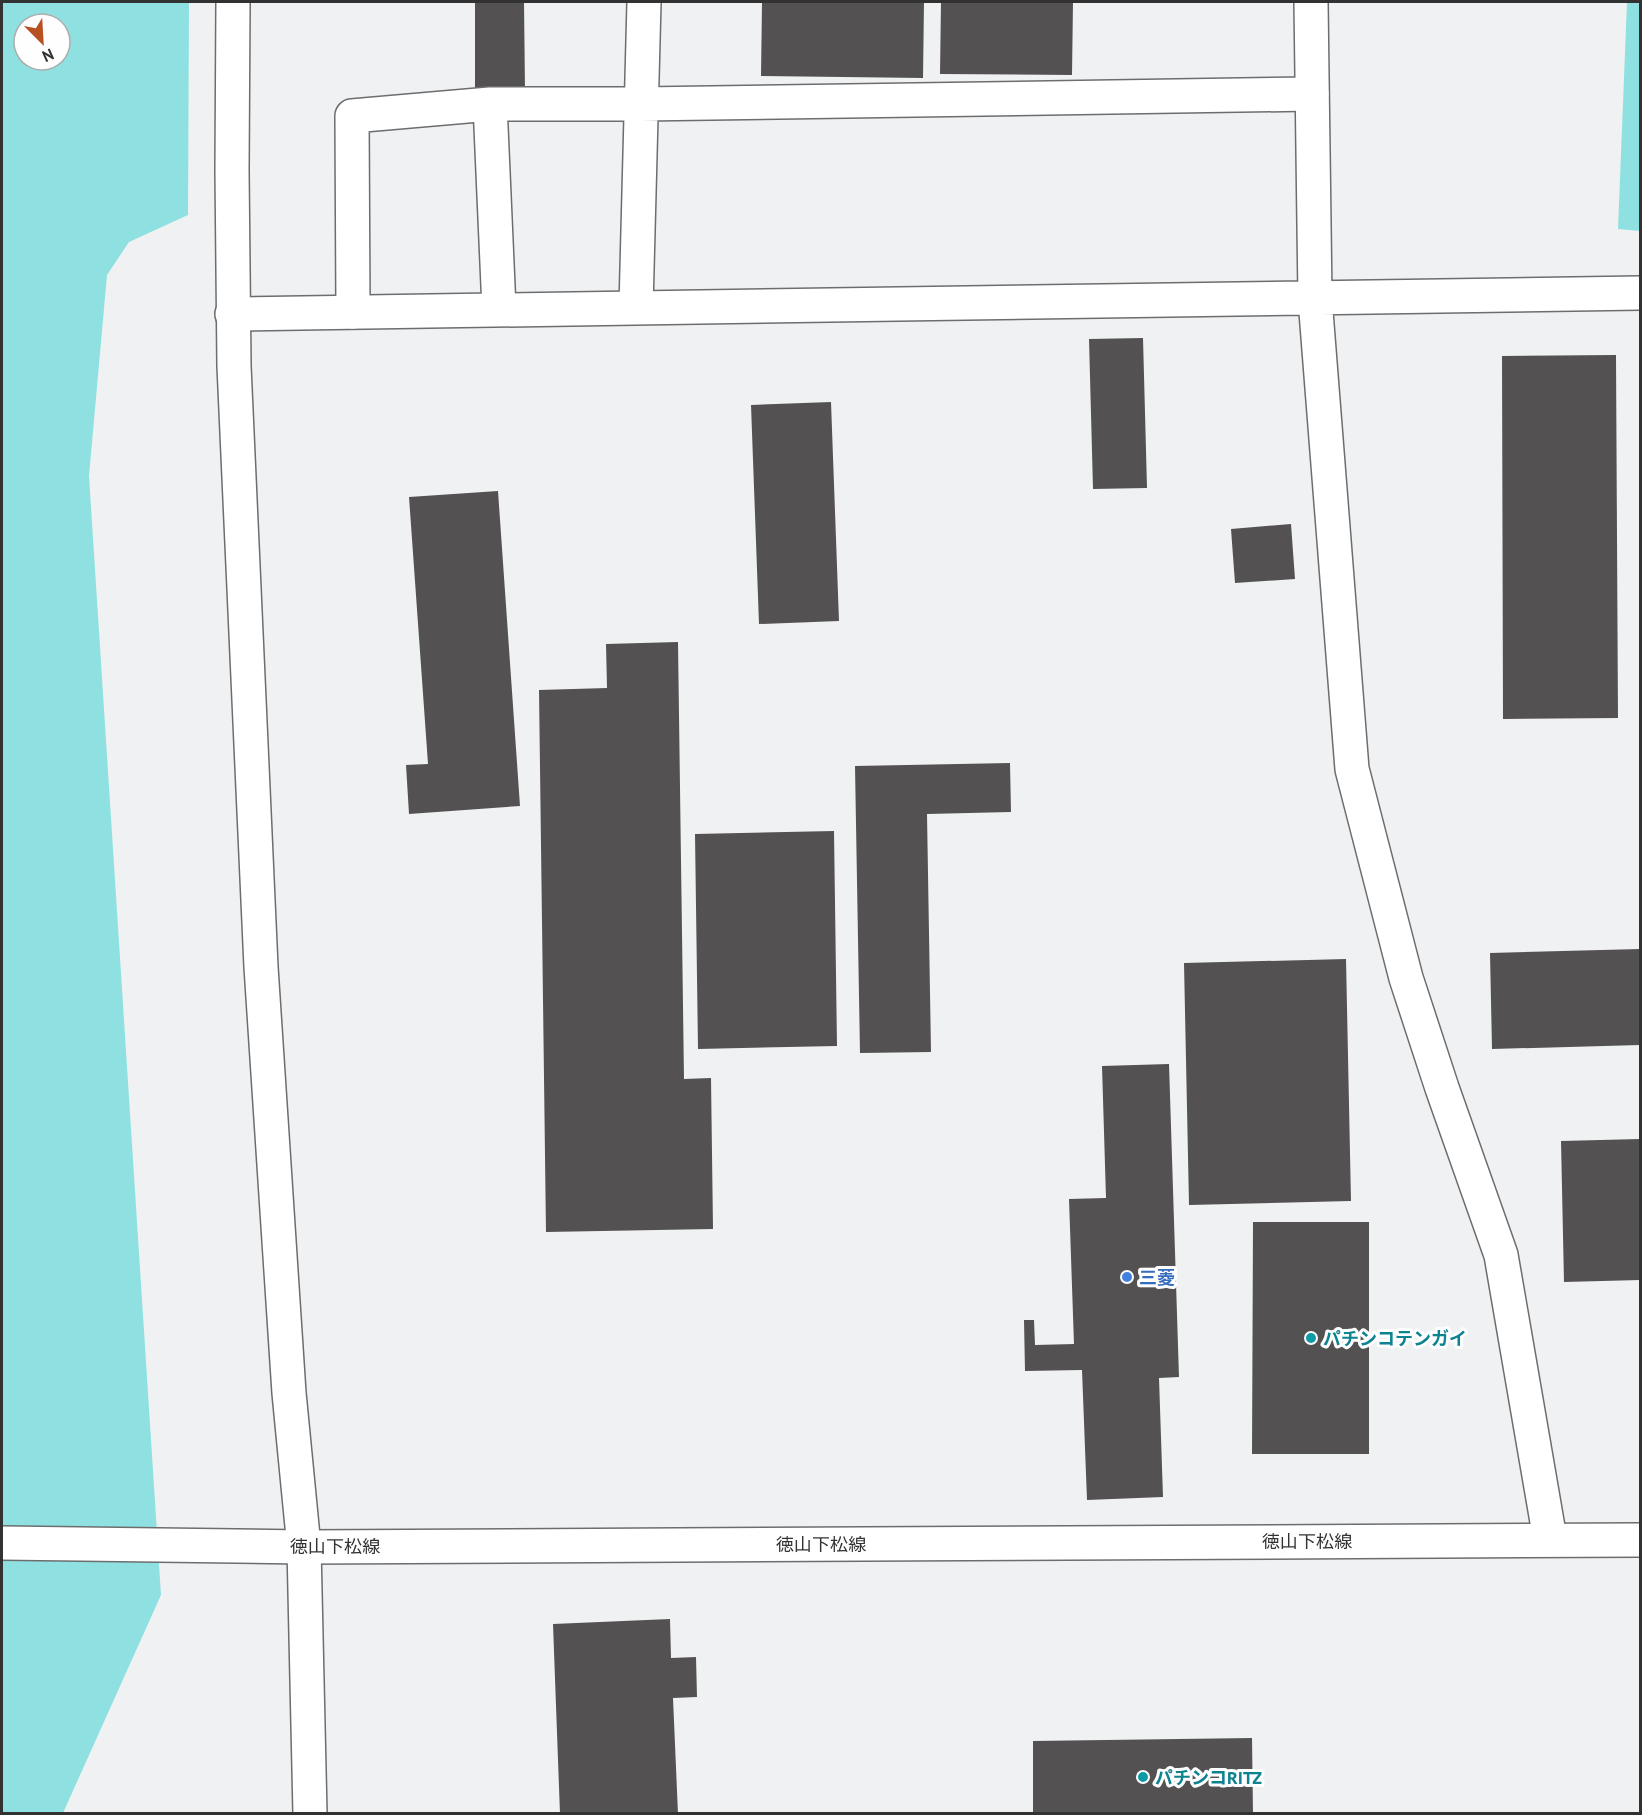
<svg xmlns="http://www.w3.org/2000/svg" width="1642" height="1815" font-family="'PT Sans','Noto Sans JP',sans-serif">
<rect width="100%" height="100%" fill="#f0f1f3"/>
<path fill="#8fe1e1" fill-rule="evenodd" d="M 2,2 L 189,2 L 188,215 L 129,242 L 107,275 L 89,476 L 161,1595 L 63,1813 L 2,1814 ZM 24,24 L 60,24 L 60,60 L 24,60 Z
M 1627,2 L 1640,2 L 1640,231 L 1618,229 Z"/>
<path fill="#545152" d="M 475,2 L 524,2 L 525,91 L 475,91 Z
M 762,2 L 924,2 L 923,78 L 761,76 Z
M 941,2 L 1073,2 L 1072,75 L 940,74 Z
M 1143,338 L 1147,488 L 1093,489 L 1089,339 Z
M 1616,355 L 1618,718 L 1503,719 L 1502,356 Z
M 831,402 L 839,621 L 759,624 L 751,405 Z
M 498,491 L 520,806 L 409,814 L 406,765 L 428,764 L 409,497 Z
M 1291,524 L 1295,579 L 1235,583 L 1231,529 Z
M 678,642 L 684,1079 L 711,1078 L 713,1229 L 546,1232 L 539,690 L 607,688 L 606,644 Z
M 1010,763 L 1011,812 L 927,814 L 931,1052 L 860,1053 L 855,766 Z
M 834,831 L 837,1046 L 698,1049 L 695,834 Z
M 1640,949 L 1640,1045 L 1492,1049 L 1490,953 Z
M 1346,959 L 1351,1201 L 1189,1205 L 1184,963 Z
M 1169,1064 L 1179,1377 L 1159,1378 L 1163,1497 L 1087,1500 L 1082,1370 L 1025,1371 L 1024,1320 L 1034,1320 L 1035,1345 L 1074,1344 L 1069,1199 L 1106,1198 L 1102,1066 Z
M 1640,1139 L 1640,1280 L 1564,1282 L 1561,1141 Z
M 1253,1222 L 1369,1222 L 1369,1454 L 1252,1454 Z
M 670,1619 L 671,1658 L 696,1657 L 697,1697 L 673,1698 L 678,1814 L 560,1814 L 553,1624 Z
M 1252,1738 L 1253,1814 L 1033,1814 L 1033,1741 Z"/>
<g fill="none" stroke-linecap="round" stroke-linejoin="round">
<defs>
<path id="street" d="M 233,2 L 232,170 L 234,366 L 261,967 L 289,1393 L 304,1547 L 310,1814
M 490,104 L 499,309
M 636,307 L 644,2
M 353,312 L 352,116 L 490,104 L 641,104 L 1312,94"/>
<path id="secondary" d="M 1311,2 L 1315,299 L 1352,769 L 1406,978 L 1442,1088 L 1501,1255 L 1550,1539
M 232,314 L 1640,293
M 2,1543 L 304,1547 L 1640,1540"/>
</defs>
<use href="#street" stroke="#6c6d6f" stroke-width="36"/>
<use href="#secondary" stroke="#6c6d6f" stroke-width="36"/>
<use href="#street" stroke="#fff" stroke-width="33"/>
<use href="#secondary" stroke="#fff" stroke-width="33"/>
</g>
<circle fill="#3f7fe0" stroke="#fefeff" stroke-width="2" cx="1127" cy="1277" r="6"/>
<g fill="#0f9aa8" stroke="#fefeff" stroke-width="2">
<circle cx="1311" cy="1338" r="6"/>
<circle cx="1143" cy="1777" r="6"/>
</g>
<g text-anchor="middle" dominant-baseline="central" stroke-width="6" stroke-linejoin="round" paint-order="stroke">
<g font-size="18" font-weight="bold" fill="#366cbe" stroke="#fefeff" text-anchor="start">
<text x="1139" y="1277">三菱</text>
</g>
<g font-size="18" font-weight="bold" fill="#0d838f" stroke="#fefeff" text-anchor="start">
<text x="1323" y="1338">パチンコテンガイ</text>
<text x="1155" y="1777">パチンコRITZ</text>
</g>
<g font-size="18" fill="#323233" stroke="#fefeff">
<text x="1307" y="1541">徳山下松線</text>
<text x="821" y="1544">徳山下松線</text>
<text x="335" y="1546">徳山下松線</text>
</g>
</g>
<rect width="1642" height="1815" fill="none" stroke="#323233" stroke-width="6"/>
<g transform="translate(42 42) rotate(156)"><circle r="28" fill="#fefeff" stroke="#acacad" stroke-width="1.5"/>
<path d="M0-4.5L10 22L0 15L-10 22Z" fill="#b65124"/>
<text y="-9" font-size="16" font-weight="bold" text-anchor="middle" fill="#323233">N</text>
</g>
</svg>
